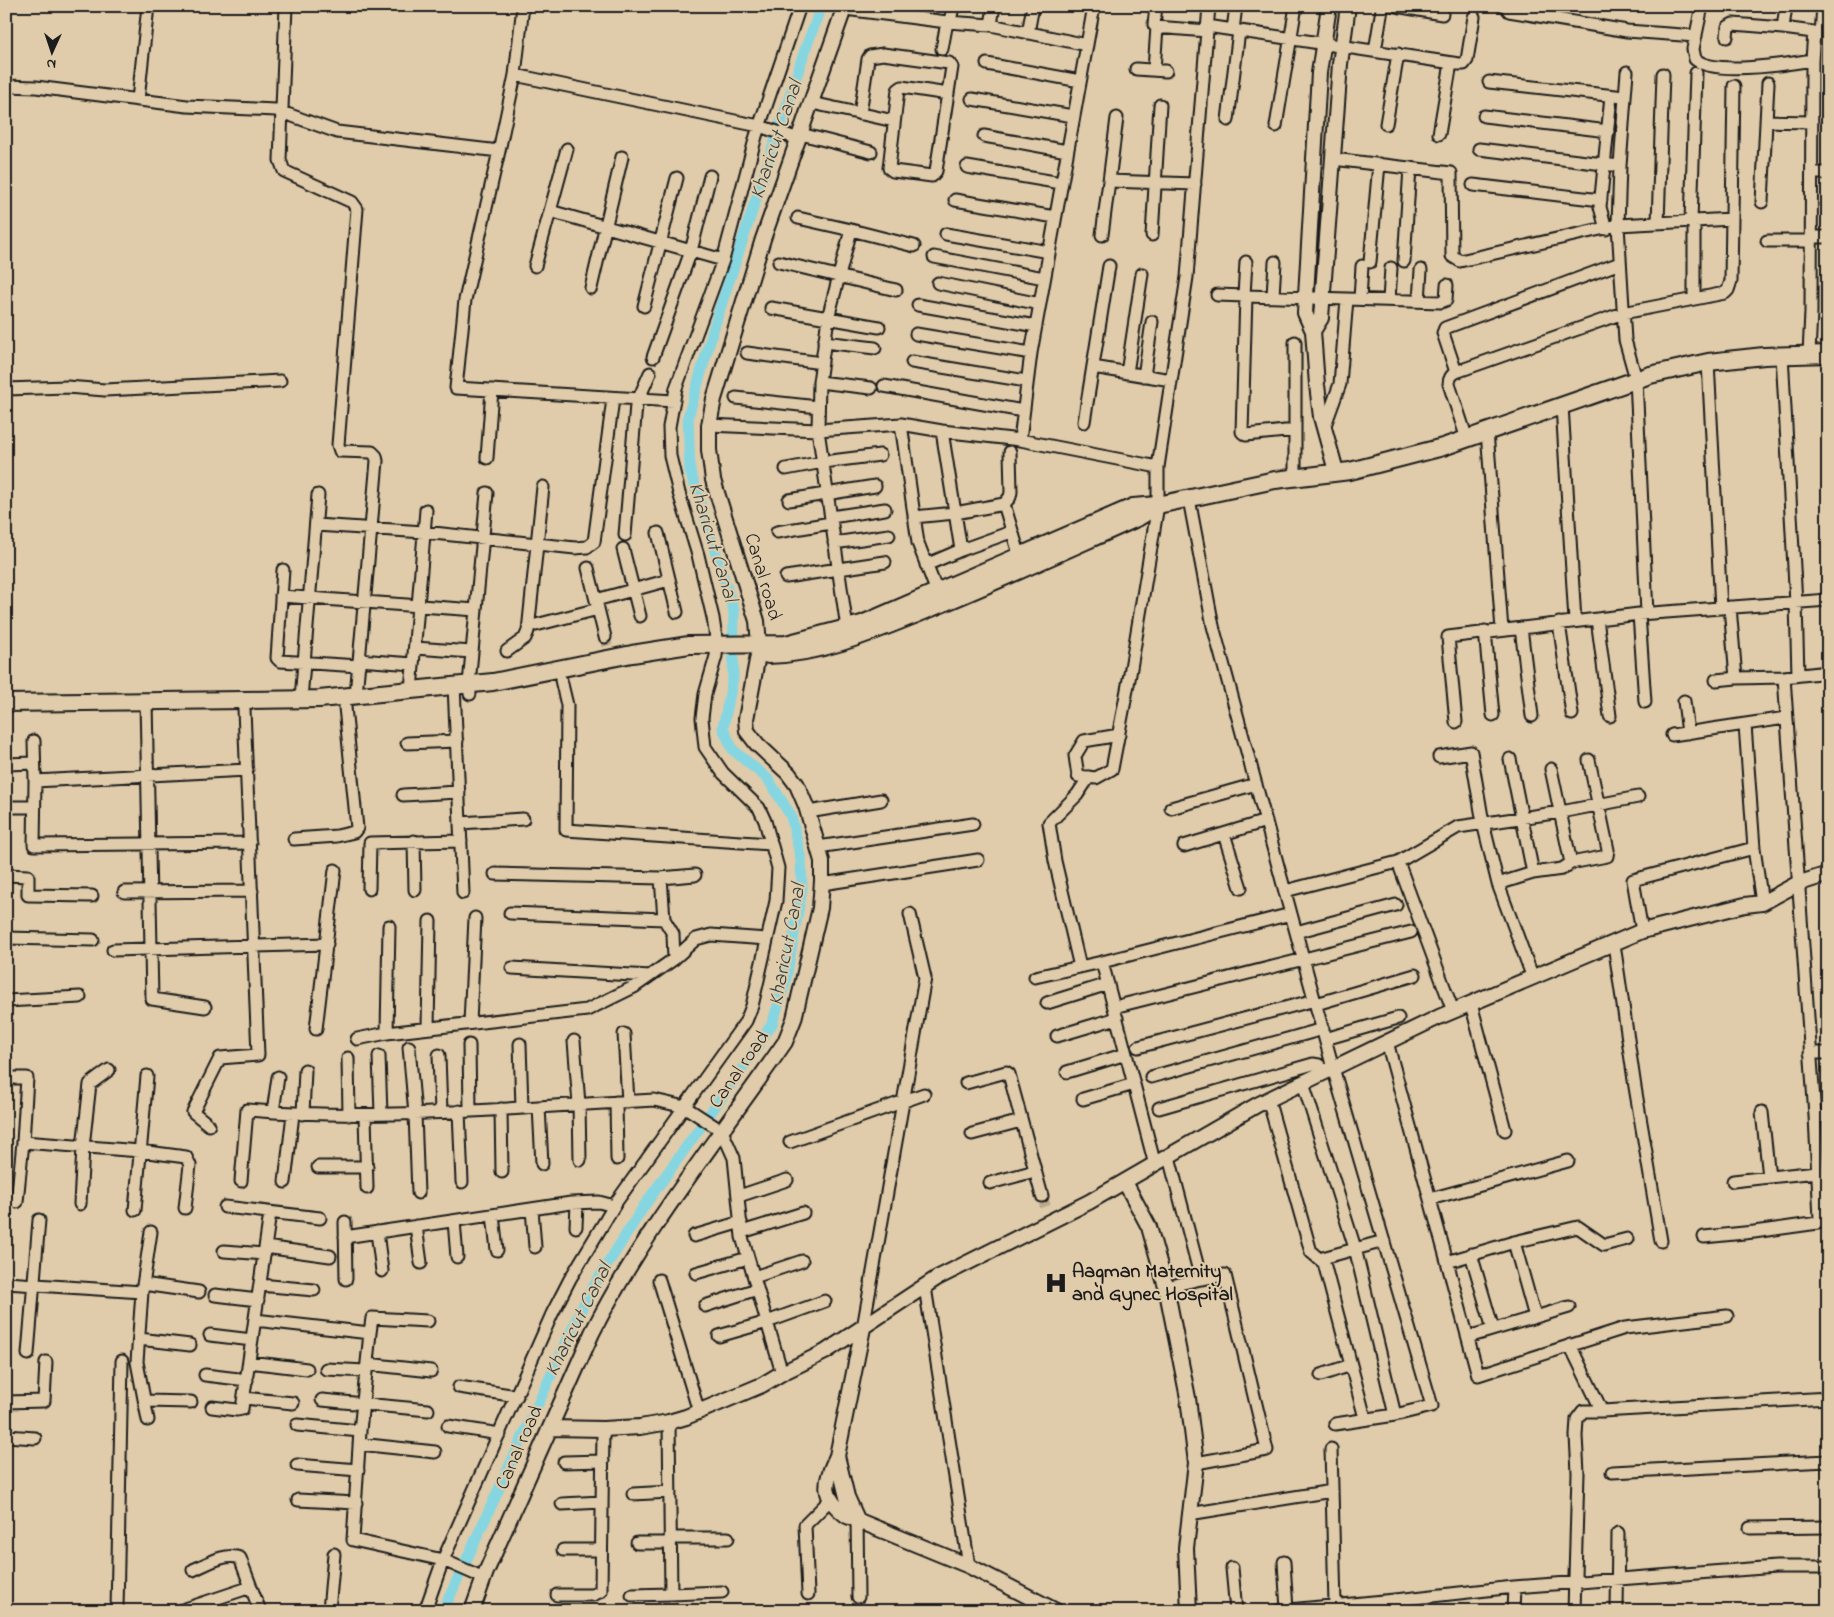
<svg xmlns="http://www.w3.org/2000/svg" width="1834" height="1617" font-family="'Indie Flower',sans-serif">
<rect width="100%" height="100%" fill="#e0ccaa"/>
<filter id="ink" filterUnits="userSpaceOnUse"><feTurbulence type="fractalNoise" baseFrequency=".02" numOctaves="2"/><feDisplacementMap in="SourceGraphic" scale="10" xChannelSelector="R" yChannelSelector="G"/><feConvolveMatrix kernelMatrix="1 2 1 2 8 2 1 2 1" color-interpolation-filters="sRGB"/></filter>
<g filter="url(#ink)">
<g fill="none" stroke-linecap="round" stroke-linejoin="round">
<path stroke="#86d6e1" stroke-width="11" d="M 443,1611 L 587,1297 L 644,1206 L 747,1062 L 772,1024 L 785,984 L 802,889 L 801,859 L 791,816 L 768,779 L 733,750 L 723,728 L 733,678 L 734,611 L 690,471 L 688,417 L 715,324 L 806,47 L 822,6"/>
<path stroke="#b9a98e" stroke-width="11" stroke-dasharray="11 5.5" stroke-linecap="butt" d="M 605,637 L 607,646
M 1042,1196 L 1047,1211"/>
<defs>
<path id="minor" d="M 286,6 L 280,160 L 284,171 L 352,202 L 357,209 L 338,445 L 340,451 L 372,452 L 376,456 L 377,461 L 356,695
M 994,6 L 991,25 L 1087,45
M 1094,6 L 1031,353 L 1020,440 L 1158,467
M 1156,6 L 1154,25 L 1156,27 L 1207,31
M 1396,6 L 1442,14
M 1506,6 L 1509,11 L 1627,31 L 1696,36
M 1702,6 L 1693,49 L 1695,59 C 1713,76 1788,64 1812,60
M 1786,6 L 1783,28 L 1828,34
M 845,9 L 947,22 L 991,25
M 950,22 L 953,6
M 1207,26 L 1459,64 L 1464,64 L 1467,60 L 1474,17
M 1233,30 L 1236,6
M 1028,33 L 1033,6
M 1821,34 L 1823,6
M 1727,37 L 1728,27 L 1733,24 L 1783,28
M 942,49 L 947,22
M 1375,51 L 1382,9 L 1384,6
M 987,64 L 1080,81
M 1136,69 L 1166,71
M 1154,70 L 1157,27
M 515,75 L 759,126 L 799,139
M 1489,82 L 1625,97 L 1620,166 L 1618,225 L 1625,340 L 1636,379 L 1647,613
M 6,86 L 36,87 L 187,106 L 276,110 L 337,132 L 499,151 L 515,75 L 523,6
M 1625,97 L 1627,72
M 972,99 L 1073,116
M 138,100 L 148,6
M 812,103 L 894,121
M 860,114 L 868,59 L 870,56 L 883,54 L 949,63 L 952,67 L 936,171 L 932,176 L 893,171 L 889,168 L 898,90 L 902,87 L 948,94
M 1484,116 L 1608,131
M 1117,118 L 1109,181 L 1195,184
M 1228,120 L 1239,31
M 1766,121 L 1812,122
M 1386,124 L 1398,54
M 1276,126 L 1296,6
M 801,134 L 871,152
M 1439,134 L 1451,63
M 984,136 L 1067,151
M 1479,149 L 1620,166
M 499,151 L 465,300 L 456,388 L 674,401
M 1333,159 L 1451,173 L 1452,256 L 1460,261 L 1618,225 L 1732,219
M 967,167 L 1061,183
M 1813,173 L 1828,173
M 1473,185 L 1601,200
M 955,200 L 1055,217
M 1762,202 L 1768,83
M 550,211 L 723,260
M 798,218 L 851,230 L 828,318 L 819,382 L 818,430 L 847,628
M 1691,221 L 1696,73
M 1658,223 L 1663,74
M 1606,229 L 1600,207 L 1611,96
M 851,230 L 914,246
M 946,234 L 1049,252
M 1102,235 L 1109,181
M 1152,235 L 1160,105
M 1812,237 L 1828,237
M 1767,241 L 1812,241
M 934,257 L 1044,278
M 1404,261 L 1410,168
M 779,262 L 896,290
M 1370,262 L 1379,164
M 535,266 L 567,149
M 938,283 L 1040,304
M 591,288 L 622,157
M 1217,295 L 1246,296
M 1244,295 L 1246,262
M 1273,296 L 1275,262
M 1694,298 L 1694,221
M 1347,299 L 1441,302 L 1446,300 L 1447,285
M 1360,299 L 1362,266
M 1389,300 L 1391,268
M 1419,301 L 1421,270
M 918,305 L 1036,326
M 644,306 L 677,178
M 771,308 L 879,327
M 916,334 L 1031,353
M 824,342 L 875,348
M 747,353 L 822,363
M 1809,354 L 1811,312 L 1812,60 L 1814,32
M 1782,355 L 1796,603 L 1798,675
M 653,357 L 691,251 L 710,176
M 912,362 L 1026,381
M 1708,362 L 1721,608
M 1093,367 L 1171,380
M 1456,372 L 1443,333 L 1445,328 L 1620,263
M 1127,373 L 1142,274
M 1144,376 L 1152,322
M 819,382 L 871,388
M 884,386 L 1023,411
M 6,389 L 67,387 L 105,390 L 280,381
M 736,398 L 818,407
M 1562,405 L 1575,621
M 1084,422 L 1109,266
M 901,424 L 918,543 L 937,592
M 709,425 L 818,430 L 901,424 L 942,431 L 1020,440
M 1295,430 L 1246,435 L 1242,432 L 1246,296 L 1347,299 L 1340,384 L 1324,428
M 942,431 L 961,550
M 1487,431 L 1502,630
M 1467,439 L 1449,384 C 1449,378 1451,375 1456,372 L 1623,313 L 1725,293 L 1728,290 L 1731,281 L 1734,86
M 1010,452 L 1011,492 L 1010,497 L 1004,504 L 1020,557
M 487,458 L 492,390
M 786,469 L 823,462 L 880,455
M 1295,477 L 1295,342
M 1189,499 L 1213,626 L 1291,914 L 1333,1068 L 1432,1406 L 1395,1415 L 1355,1248 L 1303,1083
M 789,500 L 875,486
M 831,517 L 885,509
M 914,517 L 955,513 L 1004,504
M 316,525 L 424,532 L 575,548 L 587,547 L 594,542 L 613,399
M 777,532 L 831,523
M 658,533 L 677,612
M 625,535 L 636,405 L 650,373
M 834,543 L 889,535
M 623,549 L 640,616
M 926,565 L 961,550 L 1011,532
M 588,568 L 605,637
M 283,570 L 277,658 L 280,661 L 359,666
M 786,577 L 885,562
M 281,596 L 476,610
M 596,600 L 669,580
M 1730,607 L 1736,678 L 1784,677
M 1639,614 L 1645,702
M 1597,619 L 1610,716
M 1559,623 L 1572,714
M 536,625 L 598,609
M 1521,628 L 1532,716
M 1485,631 L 1493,715
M 415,648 L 472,652
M 507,651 L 525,638 L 528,631 L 543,487
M 359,660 L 413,664
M 1828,672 L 1784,677 L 1815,1116 L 1828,1117
M 561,680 L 567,705 L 566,830 L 771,844
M 1716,680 L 1736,678
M 454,685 L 463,893
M 411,690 L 426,510
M 470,694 L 469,684 L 487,493
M 301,699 L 318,495
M 146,701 L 152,999 L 205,1007
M 1684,701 L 1688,733
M 1456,722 L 1448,637 L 1639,614 L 1828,600
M 1745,725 L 1754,848 L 1762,903
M 1119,735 L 1084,741 L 1075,756 L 1078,776 L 1096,778 L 1112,769 L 1130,674 L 1158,505 L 1158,467 L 1187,277 L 1209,6
M 1672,735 L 1786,718
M 34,741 L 35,781 L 247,770
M 407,743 L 457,741
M 1439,757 L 1471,752 L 1483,823 L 1498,884 L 1533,978
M 1510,759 L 1533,873 L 1562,869 L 1571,863 L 1607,856 L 1608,850 L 1589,760
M 6,764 L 34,763
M 1551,769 L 1571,863
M 35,781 L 34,845 L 250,843
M 403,795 L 459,792
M 6,807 L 34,807
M 1171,808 L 1256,784
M 808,812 L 881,800
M 460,823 L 523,819
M 1224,834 L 1241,888
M 294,839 L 337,836 L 354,832 L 357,828 L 345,707
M 414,841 L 415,890
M 1184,846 L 1266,821
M 818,847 L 973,824
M 1398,862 L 1453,1011
M 495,874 L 661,878 L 664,919 L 510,913
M 6,875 L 28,876 L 28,895 L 92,896
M 661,878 L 695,875
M 822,884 L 978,860
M 1498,884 L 1533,873
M 369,889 L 370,843 L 461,841
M 1285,891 L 1398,862 L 1458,827 L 1561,812 L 1638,797
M 124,892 L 252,891
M 664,919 L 673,934 L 674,959
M 1642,931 L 1633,880 L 1754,848
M 1296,932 L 1396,905
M 6,938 L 93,940
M 1614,944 L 1635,1087 L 1661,1241
M 113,950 L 327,944
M 1102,962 L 1155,1165
M 1080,967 L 1055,861 L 1049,823 L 1077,795 L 1089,777
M 512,968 L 650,976
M 1035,977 L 1102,962 L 1291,914
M 6,1001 L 80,997
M 1047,1003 L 1108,984
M 1316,1004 L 1415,975
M 1471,1004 L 1505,1130
M 1114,1007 L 1411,932
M 470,1023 L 475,918
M 428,1028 L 430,921
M 316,1029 L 335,870
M 387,1033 L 389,926
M 624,1034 L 628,1102
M 1057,1036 L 1117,1018
M 357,1039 L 387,1033 L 587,1010 L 634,987 L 674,959 L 696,939 L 711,935 L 767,939
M 1325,1039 L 1398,1018
M 574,1041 L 579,1104 L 580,1160
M 1387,1042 L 1478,1375 L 1625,1328 L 1727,1316
M 520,1044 L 522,1108
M 469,1045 L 470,1110
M 409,1047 L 415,1114 L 418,1193
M 1138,1047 L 1315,1000
M 1810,1053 L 1828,1053
M 439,1055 L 441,1112
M 379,1056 L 381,1114
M 348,1058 L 349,1115
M 1067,1072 L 1126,1054
M 1151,1077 L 1323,1029
M 6,1078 L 27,1078 L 23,1142 L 140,1151 L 186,1157 L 190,1165 L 185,1208
M 966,1083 L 1006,1072 L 1009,1074 L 1042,1196
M 1083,1099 L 1134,1084
M 1268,1099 L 1311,1252 L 1324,1263 L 1365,1418
M 616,1102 L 617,1159
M 539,1107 L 542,1164
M 1159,1108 L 1313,1064 L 1319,1065 L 1325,1072
M 501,1109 L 502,1172
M 459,1111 L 462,1182
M 273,1112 L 278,1077
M 1762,1112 L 1769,1177
M 303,1114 L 305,1070
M 365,1115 L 367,1188
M 209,1125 L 193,1112 L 220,1058 L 258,1055 L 244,709
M 972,1134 L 1021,1121
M 790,1142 L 924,1094
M 318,1167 L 367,1167
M 241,1181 L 247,1110 C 383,1122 519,1107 654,1100 L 685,1107 L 722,1131 L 734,1158 L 742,1237 L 782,1373
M 1733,1181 L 1817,1172
M 285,1182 L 293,1114
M 990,1183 L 1035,1171
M 739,1196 L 787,1180
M 1430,1199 L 1568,1161
M 17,1202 L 23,1142
M 80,1204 L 83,1147 L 90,1084 L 109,1070
M 225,1207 L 320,1218
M 532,1209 L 535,1247
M 135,1210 L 147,1076
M 493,1215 L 497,1250
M 454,1221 L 457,1257
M 345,1222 L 346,1279
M 416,1226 L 421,1263
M 576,1227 L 577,1203
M 377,1232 L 382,1271
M 742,1232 L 803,1213
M 694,1236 L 741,1222
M 345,1237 L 571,1203 L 599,1202 L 614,1206
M 1704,1237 L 1754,1232 L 1818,1223 L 1820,1220 L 1815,1116
M 1514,1242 L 1535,1317
M 265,1247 L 330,1256
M 224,1251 L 264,1254
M 1471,1254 L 1493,1329
M 1319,1259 L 1384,1241
M 1447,1262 L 1514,1242 L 1578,1227 L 1604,1245 L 1627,1239
M 696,1273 L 748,1258
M 754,1277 L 802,1261
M 659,1280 L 699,1412
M 6,1283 L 142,1292
M 143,1284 L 199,1292
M 260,1285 L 314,1290
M 925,1287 L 969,1566
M 1166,1287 L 1201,1279 L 1169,1157
M 215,1295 L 258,1300
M 705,1306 L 757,1289
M 255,1320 L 370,1333 L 360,1431 L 353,1540 L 443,1560 L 484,1578
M 863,1328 L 925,978 L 910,914
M 370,1333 L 372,1318 L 428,1321
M 210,1335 L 252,1340
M 719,1336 L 767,1322 L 825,1301
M 1468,1337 L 1569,1307
M 139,1339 L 190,1345
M 1570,1345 L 1602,1411 L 1583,1411 L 1577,1419 L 1576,1436 L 1578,1473 L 1574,1611
M 28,1354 L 39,1220
M 249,1362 L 307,1369
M 367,1364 L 431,1371
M 326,1369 L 366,1371
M 205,1375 L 247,1380
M 1321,1375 L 1351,1365
M 459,1387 L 517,1396
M 244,1398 L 293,1403
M 322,1400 L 428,1410
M 145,1401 L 191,1402
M 6,1402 L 44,1401 L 46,1362
M 212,1407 L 237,1410 L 242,1409 L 270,1213
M 1602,1411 L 1828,1398
M 148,1420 L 137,1362 L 142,1292 L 151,1232
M 669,1422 L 671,1594 L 722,1592
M 1335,1424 L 1395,1415
M 297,1425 L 360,1431
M 448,1426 L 500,1434
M 6,1436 L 35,1438
M 359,1444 L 435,1452
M 1331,1449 L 1335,1605
M 564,1462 L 603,1461
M 1196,1463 L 1267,1450 L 1225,1275 L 1201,1279
M 297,1465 L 358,1470
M 1612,1472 L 1828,1461
M 633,1494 L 670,1492
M 298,1500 L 356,1503
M 562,1504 L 602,1502
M 1189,1514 L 1332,1491
M 857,1519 L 858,1597
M 1750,1528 L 1828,1527
M 670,1538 L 728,1538
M 637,1543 L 670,1543
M 563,1550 L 601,1550
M 1284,1562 L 1287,1610
M 1232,1568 L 1236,1611
M 193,1570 C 207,1564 226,1552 240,1558 L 260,1611
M 808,1594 L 805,1525 L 830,1500
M 557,1595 L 593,1595 L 601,1591 L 603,1429
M 632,1595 L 671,1594
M 117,1611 L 122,1361
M 179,1611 L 251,1587
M 329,1611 L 334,1554
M 425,1611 L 443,1560 L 552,1314 L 570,1279 L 617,1201 L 746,1021 L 752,1006 L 776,901 L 778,868 L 765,821 L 759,808 L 723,773 L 705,747 L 702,718 L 705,694 L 716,656 L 717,645 L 713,618 L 698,555 L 679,493 L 670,456 L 669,427 L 676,388 L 723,260 L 756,136 L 800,6
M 1278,1611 L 1405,1599 L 1514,1587 L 1776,1567 L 1828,1567
M 1513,1611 L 1514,1587
M 1617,1611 L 1618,1533"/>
<path id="tertiary" d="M 1329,6 L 1319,73 L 1305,313 L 1313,331 L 1317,385 L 1321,417 L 1336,471
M 1313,331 L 1321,318 L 1340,64 L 1348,6
M 1125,1182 L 1149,1227 L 1166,1287 L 1188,1398 L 1196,1463 L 1186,1548 L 1189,1611
M 863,1328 L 837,1456 C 824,1483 821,1497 847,1516 L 969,1566 L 1056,1611
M 551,1428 L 603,1429 L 640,1427 L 669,1422 L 686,1417 L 762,1385 L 782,1373 L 825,1352 L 937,1278 L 1089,1202 L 1257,1105 L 1439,1017 L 1642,931 L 1745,905 L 1762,903 L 1797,884 L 1828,874
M 837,1456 L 847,1497 L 857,1519
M 472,1611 L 486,1572 L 592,1333 C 645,1228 719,1138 785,1042 L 794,1019 L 820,908 L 822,881 L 822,861 L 806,806 L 797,785 L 788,773 L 757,744 L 747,731 L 746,719 L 758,655 L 759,644 L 757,621 L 713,480 L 709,450 L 709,425 L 714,399 L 763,239 L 845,6"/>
<path id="secondary" d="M 768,655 C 822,654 874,631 924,611 C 996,582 1067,549 1139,517 L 1154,508
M 6,703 L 319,699 L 493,682 L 632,654 L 689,645 L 786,644 L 862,624 L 1133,507 L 1158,505 L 1275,480 L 1350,471 L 1443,447 L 1650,375 L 1708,362 L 1764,356 L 1828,354"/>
</defs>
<use href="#minor" stroke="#1c1c1c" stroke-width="15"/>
<use href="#tertiary" stroke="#1c1c1c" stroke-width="18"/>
<use href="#secondary" stroke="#1c1c1c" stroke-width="20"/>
<use href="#minor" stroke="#e0ccaa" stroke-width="11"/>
<use href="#tertiary" stroke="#e0ccaa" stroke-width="14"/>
<use href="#secondary" stroke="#e0ccaa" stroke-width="16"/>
</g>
</g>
<defs>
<symbol id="hospital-bare" viewBox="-9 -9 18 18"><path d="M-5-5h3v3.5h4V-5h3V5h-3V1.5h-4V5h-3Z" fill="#1c1c1c" stroke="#e0ccaa" stroke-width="2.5" paint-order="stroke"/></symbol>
</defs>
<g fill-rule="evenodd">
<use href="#hospital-bare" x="1040" y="1267" width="32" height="32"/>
</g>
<g text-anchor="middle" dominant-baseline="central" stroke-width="4" stroke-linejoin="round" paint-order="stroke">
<g font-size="20" fill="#1c1c1c" stroke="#e0ccaa">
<text transform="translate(762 577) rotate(74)">Canal road</text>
<text transform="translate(740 1070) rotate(-55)">Canal road</text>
<text transform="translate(520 1448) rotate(-66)">Canal road</text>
</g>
<g font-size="20" font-weight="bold" fill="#1c1c1c" stroke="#e0ccaa" text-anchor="start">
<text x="1072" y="1272">Aagman Maternity<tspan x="1072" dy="23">and Gynec Hospital</tspan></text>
</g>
<g font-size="21" font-style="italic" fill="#314143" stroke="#e0ccaa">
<text transform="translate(777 140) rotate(-71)">Kharicut Canal</text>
<text transform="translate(712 542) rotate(73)">Kharicut Canal</text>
<text transform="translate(788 945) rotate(-79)">Kharicut Canal</text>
<text transform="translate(579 1320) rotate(-63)">Kharicut Canal</text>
</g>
</g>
<rect width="1834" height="1617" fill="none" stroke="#e0ccaa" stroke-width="25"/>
<rect x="12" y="12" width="1809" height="1592" fill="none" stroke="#1c1c1c" stroke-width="2" filter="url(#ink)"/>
<g transform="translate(52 52) rotate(183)" stroke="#e0ccaa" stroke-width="4" paint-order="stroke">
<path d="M0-4L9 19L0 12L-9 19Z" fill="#1c1c1c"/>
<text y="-8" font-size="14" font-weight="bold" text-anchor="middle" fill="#1c1c1c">N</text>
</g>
</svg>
